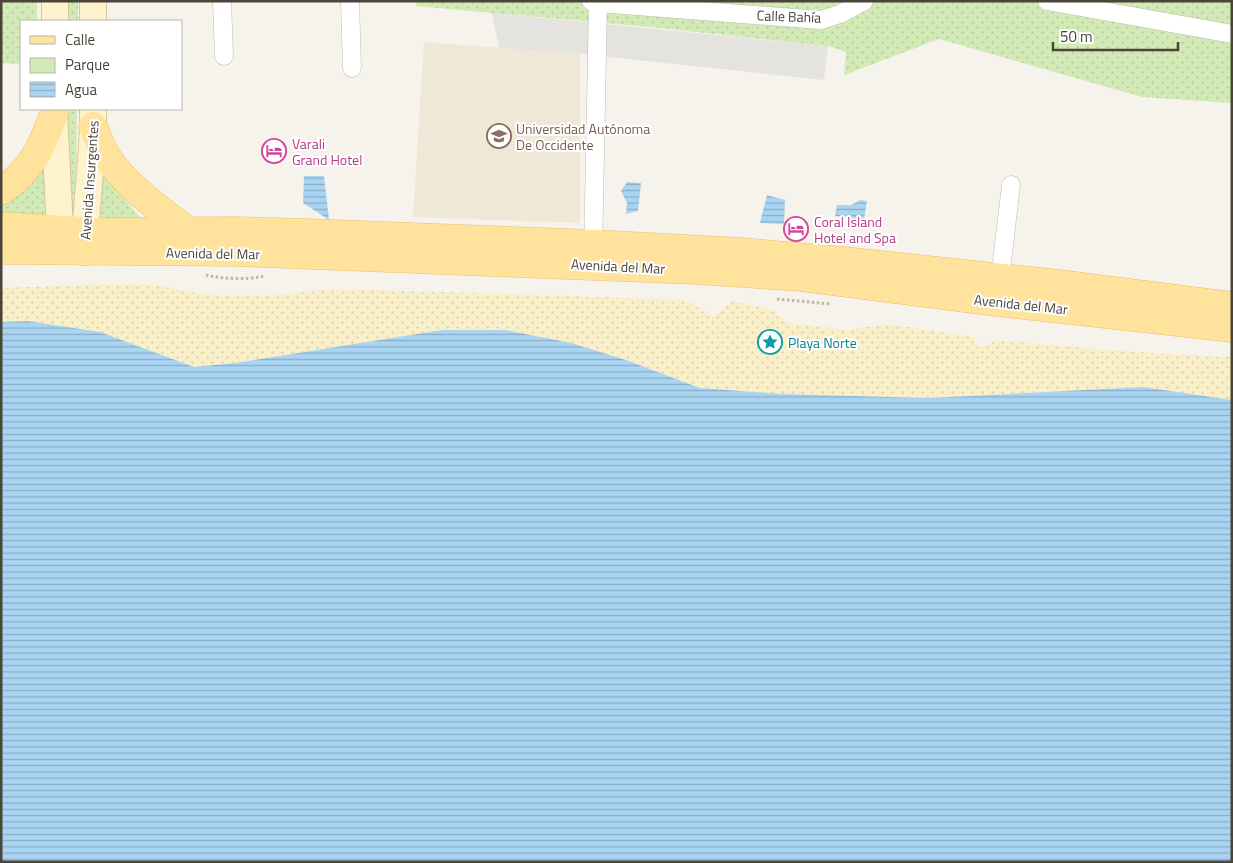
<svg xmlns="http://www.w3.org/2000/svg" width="1233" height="863" font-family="'Titillium Web',sans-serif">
<defs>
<pattern id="green-dots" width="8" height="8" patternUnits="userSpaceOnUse" patternTransform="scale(1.25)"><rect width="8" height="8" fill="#d2eab5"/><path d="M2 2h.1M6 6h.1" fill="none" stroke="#b6ca9c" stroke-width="1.8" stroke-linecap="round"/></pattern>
<pattern id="sand-dots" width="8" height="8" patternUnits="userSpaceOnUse" patternTransform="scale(1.25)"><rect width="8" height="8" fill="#f9efc9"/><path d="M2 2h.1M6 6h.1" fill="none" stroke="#d7cead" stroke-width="1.8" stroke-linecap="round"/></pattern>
<pattern id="water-rules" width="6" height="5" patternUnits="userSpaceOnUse" patternTransform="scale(1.25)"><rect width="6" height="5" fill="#a9d4f2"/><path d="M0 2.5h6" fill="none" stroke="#8caec5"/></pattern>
</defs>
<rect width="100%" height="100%" fill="#f6f3ec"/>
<path fill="#efe8d6" d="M 424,42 L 580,54 L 580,223 L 413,217 Z"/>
<path fill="url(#green-dots)" d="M 1,1 L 37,1 L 37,21 L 21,21 L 21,64 L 1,63 Z
M 62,1 L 78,1 L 78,21 L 62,21 Z
M 416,1 L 1232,1 L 1232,103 L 1142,97 L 939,39 L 844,75 L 846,52 L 828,46 L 659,28 L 416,6 Z
M 63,109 L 77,109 L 76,210 L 64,207 Z
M 43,165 L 49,216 L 1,214 L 1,195 Z
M 95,167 L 142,219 L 88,219 Z"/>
<path fill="url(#sand-dots)" d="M 108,284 L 149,284 L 190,292 L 228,296 L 274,295 L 330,289 L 479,293 L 687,300 L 714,317 L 731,301 C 748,304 778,307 787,323 L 849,330 L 883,324 L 896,325 L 974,337 L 976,343 C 983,349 989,345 995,340 L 1120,351 L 1232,357 L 1232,400 L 1143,387 L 929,398 L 783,394 L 700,388 L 626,360 L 571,343 L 505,330 L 442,330 L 234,363 L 194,367 L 100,332 L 28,321 L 1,322 L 1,288 Z"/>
<path fill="#e5e3e0" d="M 492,13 L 828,46 L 824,80 L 580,54 L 499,48 Z"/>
<path fill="url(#water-rules)" d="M 304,176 L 324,176 L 329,220 L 303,203 Z
M 627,182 L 641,183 L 638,211 L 626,214 L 627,203 L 621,191 Z
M 767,195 L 785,200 L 784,224 L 760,223 Z
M 860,200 L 867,201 L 863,225 L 852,224 L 849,217 L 835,216 L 837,205 L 851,205 Z
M 28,321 L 100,332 L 194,367 L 235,363 L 442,330 L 505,330 L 571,343 L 626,360 L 700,388 L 783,394 L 929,398 L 1143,387 L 1232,400 L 1232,862 L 1,862 L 1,322 Z"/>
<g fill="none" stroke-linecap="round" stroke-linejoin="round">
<defs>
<path id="minor" d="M 222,1 L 224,56
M 350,1 L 352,68
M 591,1 L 598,3 L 821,20 L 840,14 L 864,1
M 1047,1 L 1232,34
M 593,253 L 598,3
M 999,287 L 1011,185"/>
<path id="secondary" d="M 93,1 L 93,21
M 55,21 L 55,1
M 54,112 L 61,250
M 85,252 C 85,204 94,156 93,109"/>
<path id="primary" d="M 93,126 C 96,134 99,141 102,148 C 118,181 161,210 189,232
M 1,191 C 33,169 41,148 54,114
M 1,226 L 97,232 L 234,231 L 308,233 L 594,244 L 742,252 L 844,261 L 1059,284 L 1232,306
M 1,250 L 235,252 L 696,270 L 801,277 L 997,302 L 1232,328"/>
</defs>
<use href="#minor" stroke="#c2bbae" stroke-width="19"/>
<use href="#secondary" stroke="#d6c79b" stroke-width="28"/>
<use href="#primary" stroke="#e6c16a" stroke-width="29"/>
<path stroke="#c4b79f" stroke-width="3" stroke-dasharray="2.5 2.5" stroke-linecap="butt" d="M 206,275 C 223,279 247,280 264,276
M 777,299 L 831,304"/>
<use href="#minor" stroke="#fff" stroke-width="18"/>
<use href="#secondary" stroke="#fff3cd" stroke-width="26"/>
<use href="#primary" stroke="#ffe39c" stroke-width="28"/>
</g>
<defs>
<symbol id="university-ring" viewBox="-11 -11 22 22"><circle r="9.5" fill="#fff" stroke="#8d6e63" stroke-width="1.5"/><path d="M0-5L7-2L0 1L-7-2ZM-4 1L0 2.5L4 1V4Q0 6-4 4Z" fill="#8d6e63"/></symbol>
<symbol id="hotel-ring" viewBox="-11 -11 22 22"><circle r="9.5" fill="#fff" stroke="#d1479c" stroke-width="1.5"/><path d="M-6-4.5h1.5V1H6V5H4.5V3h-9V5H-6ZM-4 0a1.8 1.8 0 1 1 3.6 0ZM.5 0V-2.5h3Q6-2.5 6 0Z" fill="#d1479c"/></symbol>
<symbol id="sight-ring" viewBox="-11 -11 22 22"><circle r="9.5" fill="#fff" stroke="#0f9aa8" stroke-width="1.5"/><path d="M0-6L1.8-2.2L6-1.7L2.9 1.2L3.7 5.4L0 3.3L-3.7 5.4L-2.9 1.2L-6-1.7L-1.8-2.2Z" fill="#0f9aa8"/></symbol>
</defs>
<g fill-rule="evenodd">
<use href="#university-ring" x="485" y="122" width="28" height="28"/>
<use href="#hotel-ring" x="260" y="137" width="28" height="28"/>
<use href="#hotel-ring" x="782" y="215" width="28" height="28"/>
<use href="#sight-ring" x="756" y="328" width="28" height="28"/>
</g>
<g text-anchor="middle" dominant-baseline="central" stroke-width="4" stroke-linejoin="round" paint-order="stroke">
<g font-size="14" fill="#4b4439" stroke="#fff">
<text transform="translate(789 16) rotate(2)">Calle Bahía</text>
<text transform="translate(89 180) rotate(-86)">Avenida Insurgentes</text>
<text transform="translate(213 253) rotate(1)">Avenida del Mar</text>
<text transform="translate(618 266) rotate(3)">Avenida del Mar</text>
<text transform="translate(1021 304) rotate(6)">Avenida del Mar</text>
</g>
<g font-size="14" fill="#785e54" stroke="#fff" text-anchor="start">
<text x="516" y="128">Universidad Autónoma<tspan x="516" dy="16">De Occidente</tspan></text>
</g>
<g font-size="14" fill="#b23c85" stroke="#fff" text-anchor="start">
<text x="292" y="143">Varali<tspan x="292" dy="16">Grand Hotel</tspan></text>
<text x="814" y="221">Coral Island<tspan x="814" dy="16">Hotel and Spa</tspan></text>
</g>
<g font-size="14" fill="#0d838f" stroke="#fff" text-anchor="start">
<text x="788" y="342">Playa Norte</text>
</g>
</g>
<rect width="1233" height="863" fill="none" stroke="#4b4439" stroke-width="5"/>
<rect x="20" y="20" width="162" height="90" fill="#ffffff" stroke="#b7b4b0"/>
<rect x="30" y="36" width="25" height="8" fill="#ffe39c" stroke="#b7b4b0"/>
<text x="65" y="45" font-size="15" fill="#4b4439">Calle</text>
<rect x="30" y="58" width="25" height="15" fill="#d2eab5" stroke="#b7b4b0"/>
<text x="65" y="70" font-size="15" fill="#4b4439">Parque</text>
<rect x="30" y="82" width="25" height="15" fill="url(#water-rules)" stroke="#b7b4b0"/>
<text x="65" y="95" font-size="15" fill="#4b4439">Agua</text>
<path d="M1053 42v8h125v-8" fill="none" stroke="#4b4439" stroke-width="2.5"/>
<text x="1060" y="42" font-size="15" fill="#4b4439" stroke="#ffffff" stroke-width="4" paint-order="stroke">50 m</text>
</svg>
